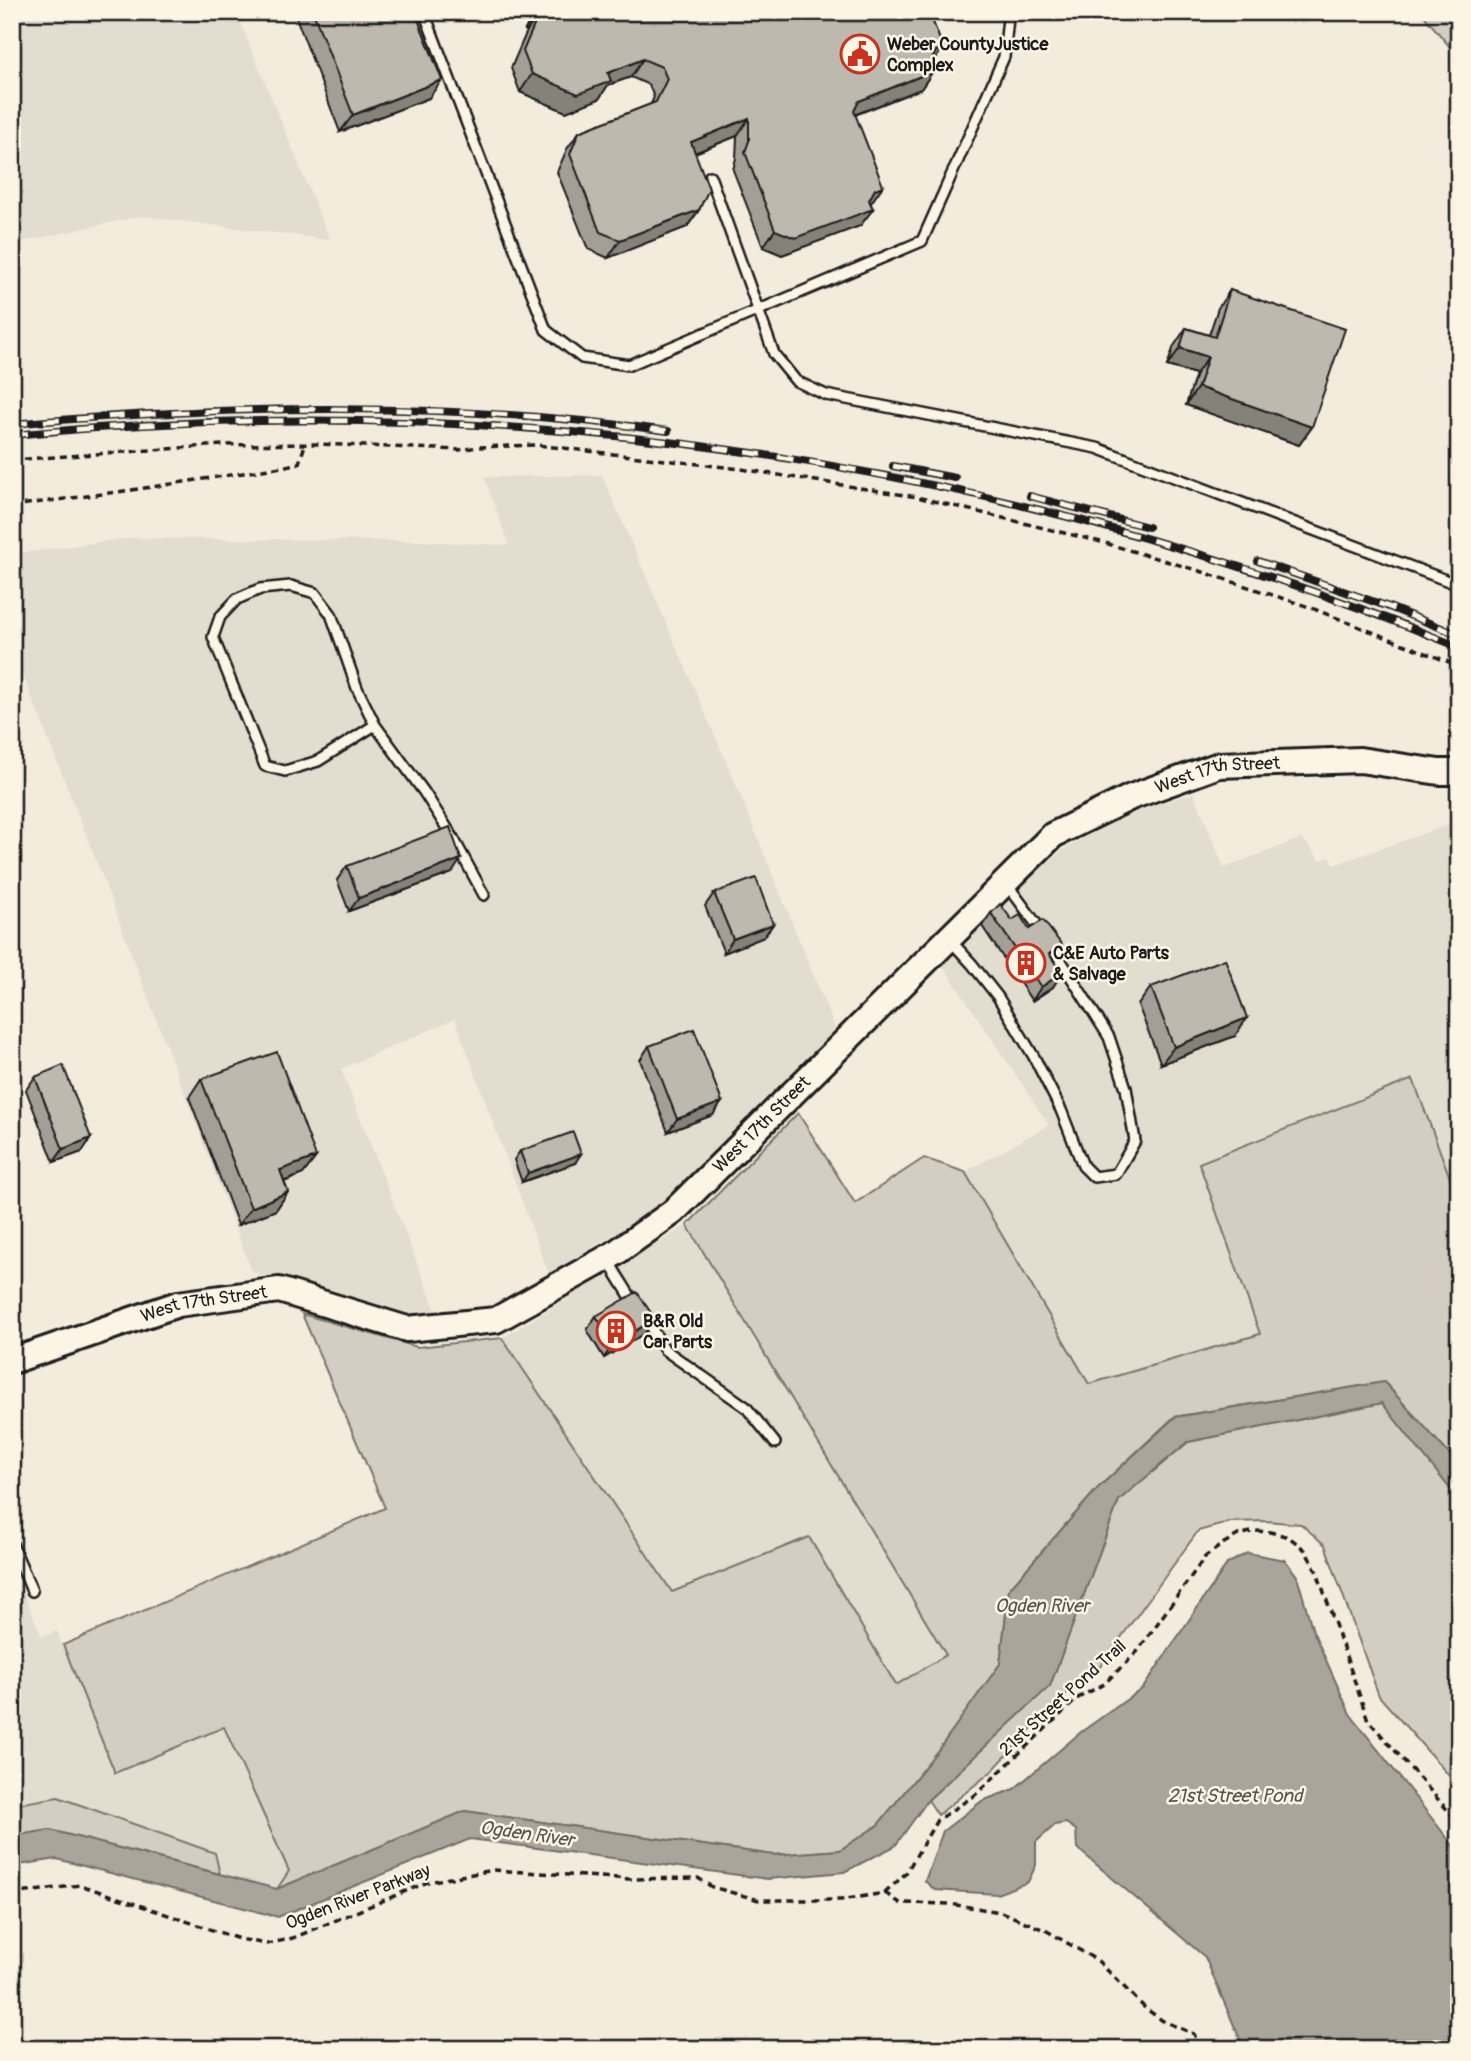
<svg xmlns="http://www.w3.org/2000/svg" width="1471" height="2061" font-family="Pangolin,sans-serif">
<rect width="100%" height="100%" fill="#f3ecdd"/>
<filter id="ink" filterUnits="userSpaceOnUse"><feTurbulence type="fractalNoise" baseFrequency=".0143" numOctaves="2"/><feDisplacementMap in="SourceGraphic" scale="14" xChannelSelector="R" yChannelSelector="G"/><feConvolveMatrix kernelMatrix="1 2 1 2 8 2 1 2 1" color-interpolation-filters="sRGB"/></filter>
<g filter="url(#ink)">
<path fill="#e3ddcf" d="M 12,12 L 236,12 L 330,240 L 141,216 L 12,244 Z
M 602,475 L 735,782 L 837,1033 L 662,1204 L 549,1275 L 455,1019 L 341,1069 L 437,1314 L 410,1319 L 252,1272 L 101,873 L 12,647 L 12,554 L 130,538 L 420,541 L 509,545 L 484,477 Z
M 1194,793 L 1224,868 L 1302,838 L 1320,860 L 1331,857 L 1334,865 L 1459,821 L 1459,1202 L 1413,1079 L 1199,1163 L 1261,1334 L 1089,1384 L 965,1172 L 1049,1125 L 941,963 L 1014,889 L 1061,851 L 1103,827 L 1148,807 Z
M 687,1225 L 946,1655 L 895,1685 L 809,1537 L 673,1592 L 502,1338 Z
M 12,1566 L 42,1637 L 57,1631 L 115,1773 L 223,1727 L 289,1872 L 277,1889 L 220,1874 L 215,1853 L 58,1797 L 12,1805 Z"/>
<path fill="#d3cec1" stroke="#78756e" stroke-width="2" d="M 1421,12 L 1459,12 L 1459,58 Z
M 1413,1079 L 1459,1202 L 1459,1465 L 1384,1382 L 1174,1417 L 1098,1488 L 1009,1589 L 1000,1664 L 939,1749 L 878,1825 L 840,1850 L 774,1855 L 465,1811 L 277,1889 L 289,1871 L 224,1727 L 115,1773 L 63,1645 L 385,1508 L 302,1314 L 417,1347 L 502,1338 L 672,1592 L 809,1537 L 896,1685 L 946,1655 L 687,1225 L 798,1113 L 855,1203 L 924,1158 L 965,1172 L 1089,1384 L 1260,1334 L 1199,1163 Z
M 1382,1403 L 1459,1500 L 1459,1787 L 1379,1696 L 1325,1545 L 1301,1524 L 1266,1521 L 1231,1522 L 1198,1531 L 1096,1672 L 1058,1700 L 992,1771 L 938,1815 L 928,1800 L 1050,1686 L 1119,1500 L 1188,1442 Z
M 58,1797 L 215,1853 L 220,1874 L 50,1830 L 12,1836 L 12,1805 Z"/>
<path fill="#aaa59b" stroke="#716e68" stroke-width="2" d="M 1384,1382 L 1459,1465 L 1459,1500 L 1382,1403 L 1188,1442 L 1119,1500 L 1050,1686 L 928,1800 L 895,1846 L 844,1872 L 768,1879 L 470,1839 L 278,1917 L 57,1859 L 12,1866 L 12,1836 L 50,1830 L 277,1889 L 465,1811 L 774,1855 L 840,1850 L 878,1825 L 939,1749 L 1000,1664 L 1009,1589 L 1098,1488 L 1175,1417 Z
M 1247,1553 L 1285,1560 L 1297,1576 L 1313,1631 L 1350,1714 L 1459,1853 L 1459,2049 L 1244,2049 L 1205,1957 L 1077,1848 L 1076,1830 L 1066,1823 L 1055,1825 L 1036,1842 L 1036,1865 L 1028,1882 L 997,1894 L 935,1890 L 925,1881 L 943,1831 L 982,1801 L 1014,1789 L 1081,1732 L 1143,1688 L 1227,1564 Z"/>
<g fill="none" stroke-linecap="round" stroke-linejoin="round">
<defs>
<path id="lane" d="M 424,12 L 546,330 L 582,358 L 629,365 L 922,241 L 1004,57 L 1008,18 L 1005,12
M 710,176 L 774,354 L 796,381 L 826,395 L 1097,448 L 1459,585
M 375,725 L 318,761 L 285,771 L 265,766 L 213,637 L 220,617 L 237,599 L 260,589 L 291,586 L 315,593 L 331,614 L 357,688 L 375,725 L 424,792 L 452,836 L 484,895
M 1006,883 L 1043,933
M 950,940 L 972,964 L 998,997 L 1034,1057 L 1061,1110 L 1083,1166 L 1094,1177 L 1116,1174 L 1135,1141 L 1126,1088 L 1109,1037 L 1051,945
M 607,1259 L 635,1304
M 645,1318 L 665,1350 L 746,1407 L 775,1443
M 12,1544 L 32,1591"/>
<g id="secondary">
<path id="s1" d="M 12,1361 L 178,1304 L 279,1290 L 407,1329 L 496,1320 L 614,1254 L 673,1212 L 1053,835 L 1131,797 L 1219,765 L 1360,760 L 1439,772 L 1459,772"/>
</g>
</defs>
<use href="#lane" stroke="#1c1c1c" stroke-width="14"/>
<use href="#secondary" stroke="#1c1c1c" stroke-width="30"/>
<path stroke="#1c1c1c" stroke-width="3.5" stroke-dasharray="7 5" stroke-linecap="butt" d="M 12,460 L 222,445 L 320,444 L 459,450 L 478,447 L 537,445 L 741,469 L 917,497 L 1105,543 L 1203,572 L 1309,607 L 1459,666
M 12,506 L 132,490 L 282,467 L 299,463 L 305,445
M 885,1893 L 906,1873 L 937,1820 L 974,1796 L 1078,1698 L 1104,1684 L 1137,1652 L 1205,1557 L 1224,1543 L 1238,1535 L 1256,1531 L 1270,1532 L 1289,1537 L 1305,1550 L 1317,1572 L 1368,1720 L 1459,1823
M 885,1893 L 900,1903 L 950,1904 L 1001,1912 L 1047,1931 L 1098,1961 L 1145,2008 L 1163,2021 L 1194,2034 L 1201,2049
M 12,1894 L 80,1885 L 239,1939 L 267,1944 L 293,1938 L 428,1882 L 494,1870 L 630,1879 L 698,1878 L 712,1887 L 759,1900 L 841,1900 L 885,1893"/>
<use href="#lane" stroke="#fcf5e5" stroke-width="9"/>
<use href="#secondary" stroke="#fcf5e5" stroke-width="24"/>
<defs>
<path id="rail" d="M 12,424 C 230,405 451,401 668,431
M 12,435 C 506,387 1000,459 1459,647
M 893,466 L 955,478
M 1030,496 L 1148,527
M 1258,561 L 1389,607 L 1459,635"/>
</defs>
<use href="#rail" stroke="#1c1c1c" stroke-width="8"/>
<use href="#rail" stroke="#fcf5e5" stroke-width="5" stroke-dasharray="16" stroke-linecap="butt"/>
</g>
<path fill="#a39f96" stroke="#1c1c1c" stroke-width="2" d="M 294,12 L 415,12 L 429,98 L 340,132 Z
M 533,12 L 929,12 L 943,48 L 931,65 L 933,71 L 921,89 L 855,115 L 871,204 L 873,209 L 860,226 L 782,255 L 763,247 L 733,170 L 736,158 L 737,136 L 695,153 L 699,210 L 687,227 L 608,258 L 588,249 L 557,172 L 567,149 L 579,132 L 651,104 L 654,97 L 649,85 L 631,77 L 608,85 L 599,99 L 566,112 L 520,92 L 511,68 L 527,31 L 525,30 Z
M 1230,290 L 1312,427 L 1299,445 L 1186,405 L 1196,374 L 1167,366 L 1174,346 L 1186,328 L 1209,335 L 1218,308 Z
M 347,866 L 452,873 L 349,911 L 337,880 Z
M 714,893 L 773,924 L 764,937 L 724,953 L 705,906 Z
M 991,913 L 1012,920 L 1029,929 L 1052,959 L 1053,987 L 1032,1001 L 982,926 Z
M 1151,987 L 1235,1036 L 1161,1064 L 1138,1005 Z
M 649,1046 L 713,1115 L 668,1132 L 640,1060 Z
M 35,1077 L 82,1152 L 54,1162 L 26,1090 Z
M 201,1079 L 316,1157 L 303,1174 L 284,1182 L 288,1192 L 276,1210 L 238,1225 L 189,1097 Z
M 520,1151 L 575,1163 L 522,1182 L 514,1160 Z
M 596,1316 L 645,1333 L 604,1358 L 587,1330 Z"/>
<path fill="#85827a" stroke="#1c1c1c" stroke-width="2" d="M 537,13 L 539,14 L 527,31 L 525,30 Z
M 943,48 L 931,65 L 923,68 L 936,51 Z
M 643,59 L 631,77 L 608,85 L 599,99 L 566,112 L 520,92 L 532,74 L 608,73 Z
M 933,71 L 921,89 L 846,118 L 859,101 Z
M 442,80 L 429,98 L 340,132 L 353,115 Z
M 749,118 L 737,136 L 679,159 L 691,142 Z
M 883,186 L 871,203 L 863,206 L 875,189 Z
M 873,209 L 860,226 L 782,255 L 763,247 L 775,230 Z
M 699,210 L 687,227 L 608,258 L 620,240 Z
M 1180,348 L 1208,357 L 1196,374 L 1167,366 Z
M 1198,387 L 1312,427 L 1299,445 L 1186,405 Z
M 461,859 L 452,873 L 349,911 L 359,898 Z
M 773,924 L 764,937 L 724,953 L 733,939 Z
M 1062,945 L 1053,959 L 1039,967 L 1049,954 Z
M 1062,973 L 1053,987 L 1032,1001 L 1041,987 Z
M 1247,1018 L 1235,1036 L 1161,1064 L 1174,1047 Z
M 722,1102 L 713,1115 L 668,1132 L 677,1119 Z
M 91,1138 L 82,1152 L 54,1162 L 63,1149 Z
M 581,1154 L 575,1163 L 522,1182 L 528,1173 Z
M 316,1157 L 303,1174 L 268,1188 L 280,1170 Z
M 288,1192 L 276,1210 L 238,1225 L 251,1208 Z
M 655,1319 L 645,1333 L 604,1358 L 613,1344 Z"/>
<path fill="#beb9ae" stroke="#1c1c1c" stroke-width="2" d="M 313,12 L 415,12 L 442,80 L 353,115 Z
M 537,12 L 929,12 L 943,48 L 936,51 L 930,63 L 933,71 L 859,101 L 854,111 L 883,186 L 875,189 L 869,200 L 873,209 L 795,238 L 775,230 L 745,152 L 749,141 L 749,118 L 691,142 L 709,189 L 699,210 L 620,240 L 600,232 L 570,154 L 579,132 L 656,102 L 667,79 L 662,67 L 643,59 L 608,73 L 611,81 L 578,94 L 532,74 L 523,51 L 539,14 Z
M 1230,290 L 1345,329 L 1312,427 L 1198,387 L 1208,357 L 1180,348 L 1186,328 L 1215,337 Z
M 450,827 L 461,859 L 359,898 L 347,866 Z
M 756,878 L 773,924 L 733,939 L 714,893 Z
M 1000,904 L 1012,920 L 1020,915 L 1029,929 L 1043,920 L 1062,945 L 1049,954 L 1062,973 L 1041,987 L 991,913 Z
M 1225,959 L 1247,1018 L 1174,1047 L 1151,987 Z
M 694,1029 L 722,1102 L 677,1119 L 649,1046 Z
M 277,1052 L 316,1157 L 280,1170 L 288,1192 L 251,1208 L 201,1079 Z
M 63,1065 L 91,1138 L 63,1149 L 35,1077 Z
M 573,1132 L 581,1154 L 528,1173 L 520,1151 Z
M 637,1292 L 655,1319 L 613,1344 L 596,1316 Z"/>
</g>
<defs>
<symbol id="civic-ring" viewBox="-11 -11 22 22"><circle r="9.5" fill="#fcf5e5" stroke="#c8321e" stroke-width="1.5"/><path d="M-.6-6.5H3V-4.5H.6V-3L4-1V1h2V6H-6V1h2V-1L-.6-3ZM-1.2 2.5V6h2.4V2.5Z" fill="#c8321e"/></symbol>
<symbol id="building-ring" viewBox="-11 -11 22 22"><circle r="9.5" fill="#fcf5e5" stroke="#c8321e" stroke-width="1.5"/><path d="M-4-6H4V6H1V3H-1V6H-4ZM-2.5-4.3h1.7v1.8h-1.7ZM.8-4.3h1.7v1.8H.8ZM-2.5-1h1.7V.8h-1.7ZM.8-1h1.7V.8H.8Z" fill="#c8321e"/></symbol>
</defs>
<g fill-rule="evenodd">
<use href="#civic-ring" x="838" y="32" width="44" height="44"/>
<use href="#building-ring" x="1004" y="941" width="44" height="44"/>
<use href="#building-ring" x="594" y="1309" width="44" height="44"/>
</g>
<g text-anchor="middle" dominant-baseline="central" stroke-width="5" stroke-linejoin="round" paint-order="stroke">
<g font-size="18" font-weight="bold" fill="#1c1c1c" stroke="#fcf5e5" text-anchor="start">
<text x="887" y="44">Weber CountyJustice<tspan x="887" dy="21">Complex</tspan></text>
<text x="1053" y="953">C&amp;E Auto Parts<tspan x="1053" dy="21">&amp; Salvage</tspan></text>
<text x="643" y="1321">B&amp;R Old<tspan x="643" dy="21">Car Parts</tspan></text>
</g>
<g font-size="18" fill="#1c1c1c" stroke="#fcf5e5">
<text stroke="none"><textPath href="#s1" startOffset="1421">West 17th Street</textPath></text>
<text stroke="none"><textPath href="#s1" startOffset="833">West 17th Street</textPath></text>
<text stroke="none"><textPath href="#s1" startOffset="201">West 17th Street</textPath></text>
<text transform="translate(1063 1698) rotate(-42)">21st Street Pond Trail</text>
<text transform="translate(358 1897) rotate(-21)">Ogden River Parkway</text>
</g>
<g font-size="19" font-style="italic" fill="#55534f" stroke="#fcf5e5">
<text x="1042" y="1606">Ogden River</text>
<text x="1235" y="1796">21st Street Pond</text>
<text transform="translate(527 1834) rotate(8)">Ogden River</text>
</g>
</g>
<rect width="1471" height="2061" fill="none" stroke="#fcf5e5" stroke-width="42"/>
<rect x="21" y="21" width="1429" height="2019" fill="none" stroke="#1c1c1c" stroke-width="2.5" filter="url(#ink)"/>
</svg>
